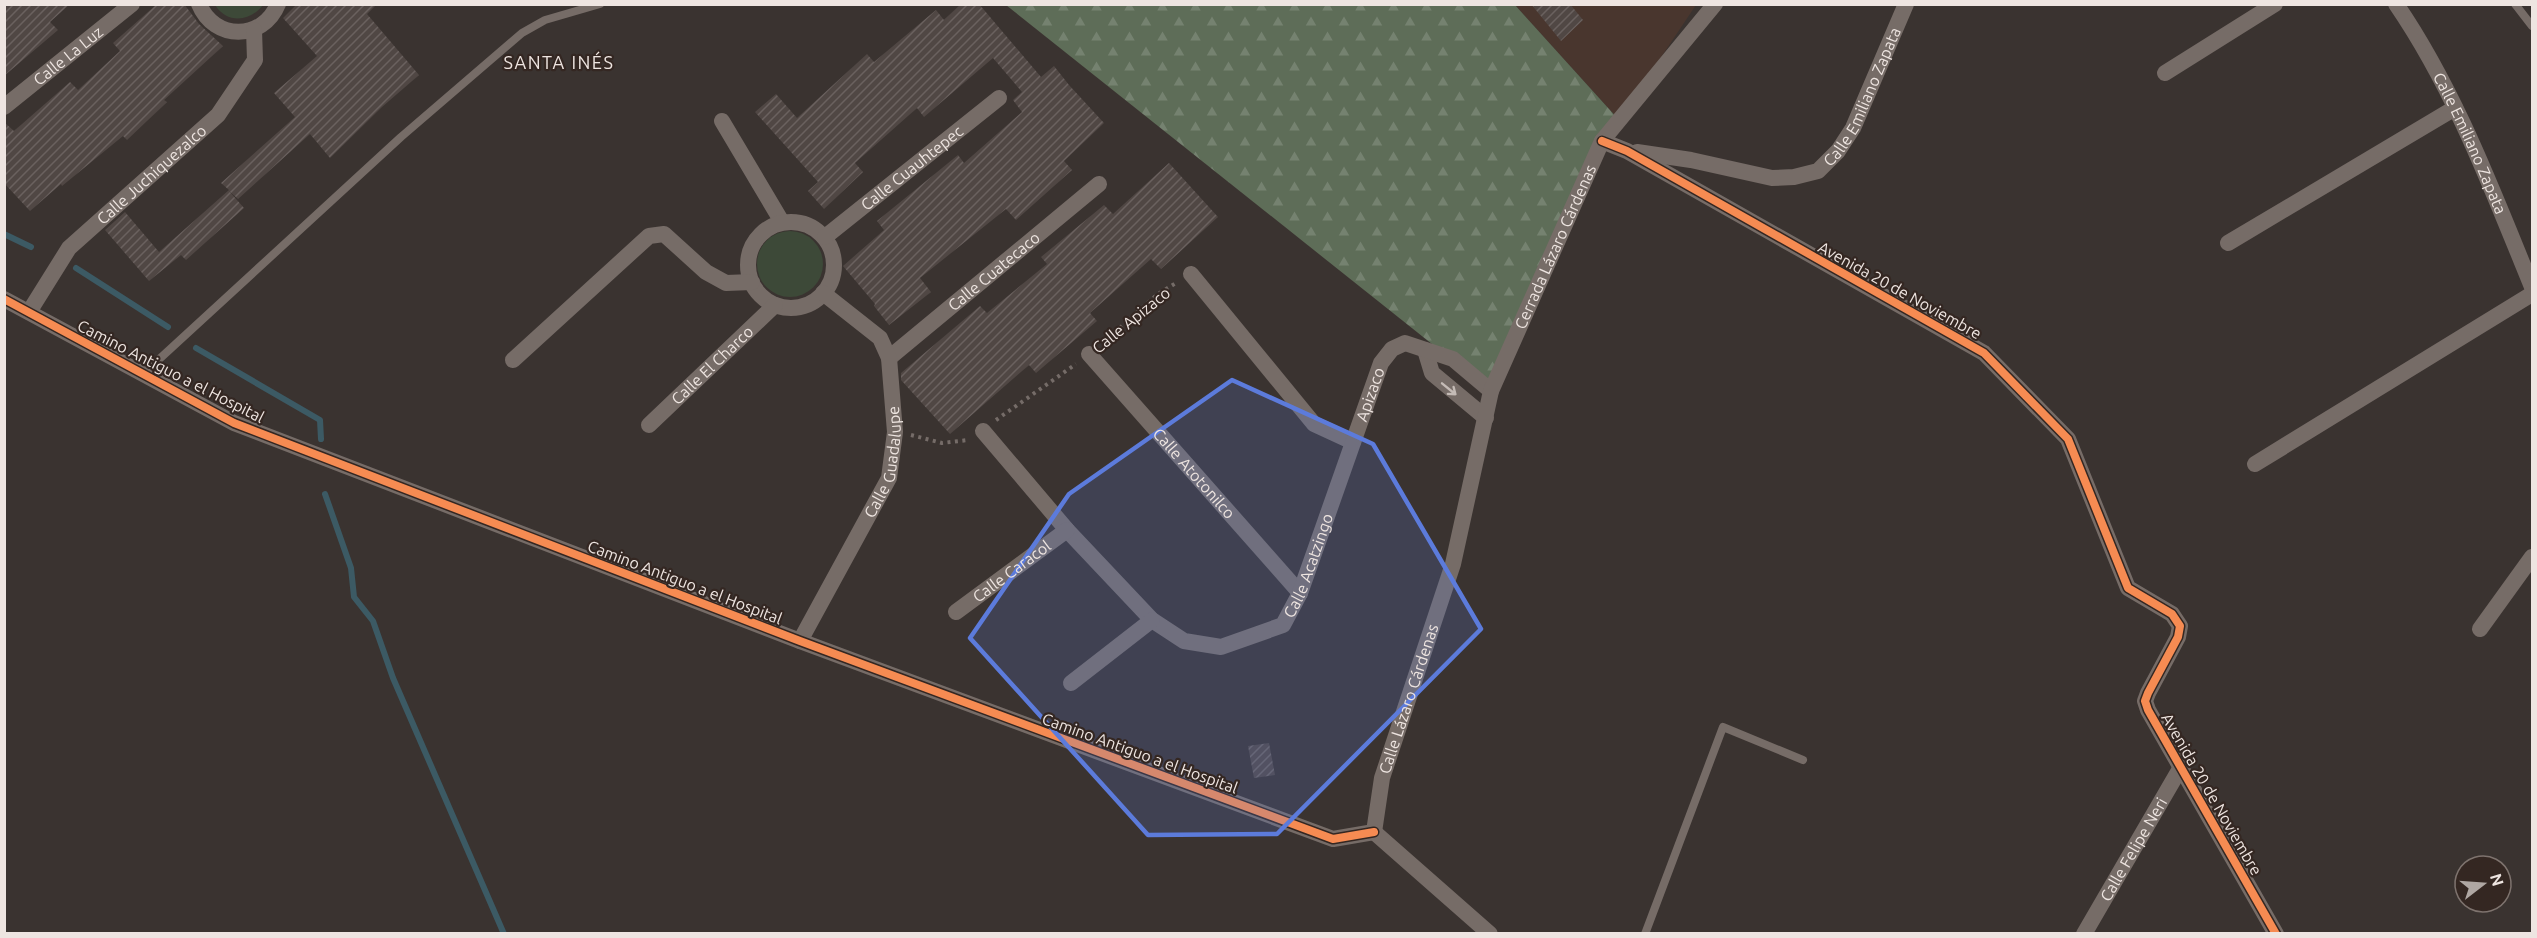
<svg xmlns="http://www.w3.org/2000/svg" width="2537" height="938" font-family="Ubuntu,sans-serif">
<defs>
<pattern id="forest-firs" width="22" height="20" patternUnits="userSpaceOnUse" patternTransform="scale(1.5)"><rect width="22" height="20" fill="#5e6d58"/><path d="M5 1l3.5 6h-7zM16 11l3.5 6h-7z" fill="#758270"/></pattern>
<pattern id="building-hatch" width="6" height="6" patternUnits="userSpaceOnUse" patternTransform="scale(1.5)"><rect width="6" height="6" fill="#504744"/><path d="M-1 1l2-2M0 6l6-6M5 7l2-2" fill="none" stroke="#6a615f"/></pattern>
</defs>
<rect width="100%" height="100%" fill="#3a3330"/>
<path fill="#49362e" d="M 1515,5 L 1696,5 L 1619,120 Z"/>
<path fill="url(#forest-firs)" d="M 1006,5 L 1515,5 L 1619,120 L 1491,391 Z"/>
<path fill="#3d4938" d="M 215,5 L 263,5 C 250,22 227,24 215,5 Z
M757 264a33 33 0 1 1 66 0a33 33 0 1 1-66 0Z"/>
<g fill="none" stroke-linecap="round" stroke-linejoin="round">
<path stroke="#3c5a64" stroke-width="6" d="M 4,234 L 31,247
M 76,268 L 168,327
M 196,348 L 320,420 L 321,439
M 325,494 L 351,568 L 354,597 L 373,621 L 393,678 L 504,934"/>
</g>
<path fill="url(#building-hatch)" d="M 4,4 L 70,4 L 50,22 L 58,30 L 4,76 Z
M 157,4 L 184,4 L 199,24 L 223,46 L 164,100 L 167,102 L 127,140 L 123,136 L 62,186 L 61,184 L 30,211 L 4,183 L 4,122 L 14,131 L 70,82 L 78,90 L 120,51 L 113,43 Z
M 297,4 L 377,4 L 367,14 L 419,75 L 382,107 L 330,158 L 310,134 L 238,199 L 229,191 L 244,208 L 186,260 L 181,255 L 149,281 L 105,230 L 125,212 L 159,252 L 229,190 L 221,183 L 295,117 L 274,93 L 317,56 L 283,18 Z
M 961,4 L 979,4 L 1041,77 L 1054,66 L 1069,85 L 1104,123 L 1064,161 L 1072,170 L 1016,220 L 1006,209 L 920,278 L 931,292 L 889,325 L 874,306 L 875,304 L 843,266 L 884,230 L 877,221 L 958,155 L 964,163 L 1022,112 L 1013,100 L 1022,92 L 993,58 L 924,117 L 917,108 L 855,163 L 863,172 L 824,209 L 808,191 L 818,182 L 755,112 L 776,94 L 797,118 L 867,54 L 874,62 L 936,10 L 944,20 Z
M 1531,4 L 1570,4 L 1583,20 L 1561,41 Z
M 1169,163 L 1218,217 L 1161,269 L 1151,259 L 1090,313 L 1097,321 L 1036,373 L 1029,365 L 950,434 L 901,380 L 901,373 L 980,306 L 987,313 L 1047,264 L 1041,257 L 1104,205 L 1113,214 Z
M 1269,743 L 1275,775 L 1254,778 L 1248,746 Z"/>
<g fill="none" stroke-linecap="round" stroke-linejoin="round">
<path stroke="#756c68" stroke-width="4" stroke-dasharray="3 4.5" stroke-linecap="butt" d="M 1103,343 L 1158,294 L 1176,283
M 996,420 L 1076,364
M 911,435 L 942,443 L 968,440"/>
<path stroke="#766c67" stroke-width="8" d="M 2515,4 L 2532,26
M 143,374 L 401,137 L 522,33 L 545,20 L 600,4
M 1645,934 L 1723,727 L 1803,760"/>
<g stroke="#766c67" stroke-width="16">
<path d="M 199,4 C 214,41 263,41 278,4"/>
<path id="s1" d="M 2396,4 C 2455,90 2493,192 2532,287"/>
<path d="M 2165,73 L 2275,4"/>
<path id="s2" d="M 4,107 L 132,4"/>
<path d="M 722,121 L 782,222"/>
<path d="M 1602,141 L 1627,151 L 1984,353 L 2068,439 L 2128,588 L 2172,614 L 2180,626 L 2178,637 L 2148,693 L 2145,701 L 2148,710 L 2276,934"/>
<path id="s3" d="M 1637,152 L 1691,160 L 1772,178 L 1794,177 L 1818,171 L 1838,151 L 1853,128 L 1906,4"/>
<circle cx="791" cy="265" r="43"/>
<path id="s4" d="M 825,237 L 999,98"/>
<path d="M 2228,243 L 2455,108"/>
<path d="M 1191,274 L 1314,424 L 1353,442"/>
<path d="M 4,299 L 234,423 L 800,641 L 1333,839 L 1374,832"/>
<path id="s5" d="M 29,312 L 69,248 L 218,115 L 255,60 L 254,30"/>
<path d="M 1425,350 L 1432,373 L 1486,418"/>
<path id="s6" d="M 1089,354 L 1300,593"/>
<path id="s7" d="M 889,358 L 1099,184"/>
<path d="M 513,360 L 649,236 L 664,234 L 706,272 L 726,283 L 752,282"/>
<path id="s8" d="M 649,425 L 775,305"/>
<path id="s9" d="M 983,431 L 1067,530 L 1152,620 L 1184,641 L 1221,647 L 1283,625 L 1300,593 L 1381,363 L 1392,349 L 1405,343 L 1453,359 L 1491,391"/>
<path d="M 2255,464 L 2532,294"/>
<path id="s10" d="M 956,612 L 1067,530"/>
<path d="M 2480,629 L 2532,557"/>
<path id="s11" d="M 800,641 L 889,478 L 895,432 L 889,358 L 880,338 L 823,293"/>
<path d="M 1071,683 L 1152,620"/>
<path id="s12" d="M 1374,832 L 1382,778 L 1453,564 L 1491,391 L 1602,141 L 1715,4"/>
<path d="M 1374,832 L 1490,934"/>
<path id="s13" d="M 2084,934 L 2181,767"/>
</g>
<defs>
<path id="cycleway" d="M 1602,141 L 1627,151 L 1984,353 L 2068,439 L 2128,588 L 2172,614 L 2180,626 L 2178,637 L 2148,693 L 2145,701 L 2148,710 L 2276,934
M 4,299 L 234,423 L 800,641 L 1333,839 L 1374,832"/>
</defs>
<use href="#cycleway" stroke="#342722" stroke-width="11"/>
<use href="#cycleway" stroke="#f68b52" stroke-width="8"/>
</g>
<defs><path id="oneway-shaft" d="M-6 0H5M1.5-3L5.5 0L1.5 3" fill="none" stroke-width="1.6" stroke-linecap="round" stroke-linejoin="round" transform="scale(1.5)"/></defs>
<use stroke="#c4bbb6" href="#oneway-shaft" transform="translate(1449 389) rotate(39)"/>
<path fill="#5c7bdb" fill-opacity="0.2" stroke="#5c7bdb" stroke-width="4.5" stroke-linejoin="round" d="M 1232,380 L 1373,444 L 1481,629 L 1277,834 L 1148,835 L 970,638 L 1069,494 Z"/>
<g text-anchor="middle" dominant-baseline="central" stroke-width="4.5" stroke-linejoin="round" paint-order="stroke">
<g font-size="16" fill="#eee5e1" stroke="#342722">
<text stroke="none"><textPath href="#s2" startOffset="82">Calle La Luz</textPath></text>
<text stroke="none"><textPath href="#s3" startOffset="272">Calle Emiliano Zapata</textPath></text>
<text stroke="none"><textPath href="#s1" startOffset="158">Calle Emiliano Zapata</textPath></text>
<text stroke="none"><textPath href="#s4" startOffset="111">Calle Cuauhtepec</textPath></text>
<text stroke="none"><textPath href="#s5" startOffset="186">Calle Juchiquezalco</textPath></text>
<text stroke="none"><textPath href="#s12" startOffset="615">Cerrada Lázaro Cárdenas</textPath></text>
<text stroke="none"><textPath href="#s7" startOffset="136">Calle Cuatecaco</textPath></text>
<text transform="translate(1900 290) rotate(29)">Avenida 20 de Noviembre</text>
<text transform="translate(1131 320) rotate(-39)">Calle Apizaco</text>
<text stroke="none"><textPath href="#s8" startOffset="87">Calle El Charco</textPath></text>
<text transform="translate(171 371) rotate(27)">Camino Antiguo a el Hospital</text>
<text stroke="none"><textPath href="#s9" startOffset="642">Apizaco</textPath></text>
<text stroke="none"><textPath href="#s11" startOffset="200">Calle Guadalupe</textPath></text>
<text stroke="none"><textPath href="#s6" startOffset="159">Calle Atotonilco</textPath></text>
<text stroke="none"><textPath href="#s9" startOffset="460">Calle Acatzingo</textPath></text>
<text stroke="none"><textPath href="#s10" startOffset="69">Calle Caracol</textPath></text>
<text transform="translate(685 582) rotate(21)">Camino Antiguo a el Hospital</text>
<text stroke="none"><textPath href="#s12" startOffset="138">Calle Lázaro Cárdenas</textPath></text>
<text transform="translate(1140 753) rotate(20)">Camino Antiguo a el Hospital</text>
<text transform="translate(2212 794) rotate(60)">Avenida 20 de Noviembre</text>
<text stroke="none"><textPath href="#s13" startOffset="98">Calle Felipe Neri</textPath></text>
</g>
<g font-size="18" letter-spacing="1.5" fill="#eee5e1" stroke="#342722">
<text x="559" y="62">SANTA INÉS</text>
</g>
</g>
<rect width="2537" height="938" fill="none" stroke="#eee5e1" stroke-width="12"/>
<g transform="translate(2483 884) rotate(73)"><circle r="28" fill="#342722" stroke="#7e736e" stroke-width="1.5"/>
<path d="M0-4.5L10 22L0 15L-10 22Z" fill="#afa7a3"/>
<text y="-9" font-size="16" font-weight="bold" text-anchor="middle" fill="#eee5e1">N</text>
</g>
</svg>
